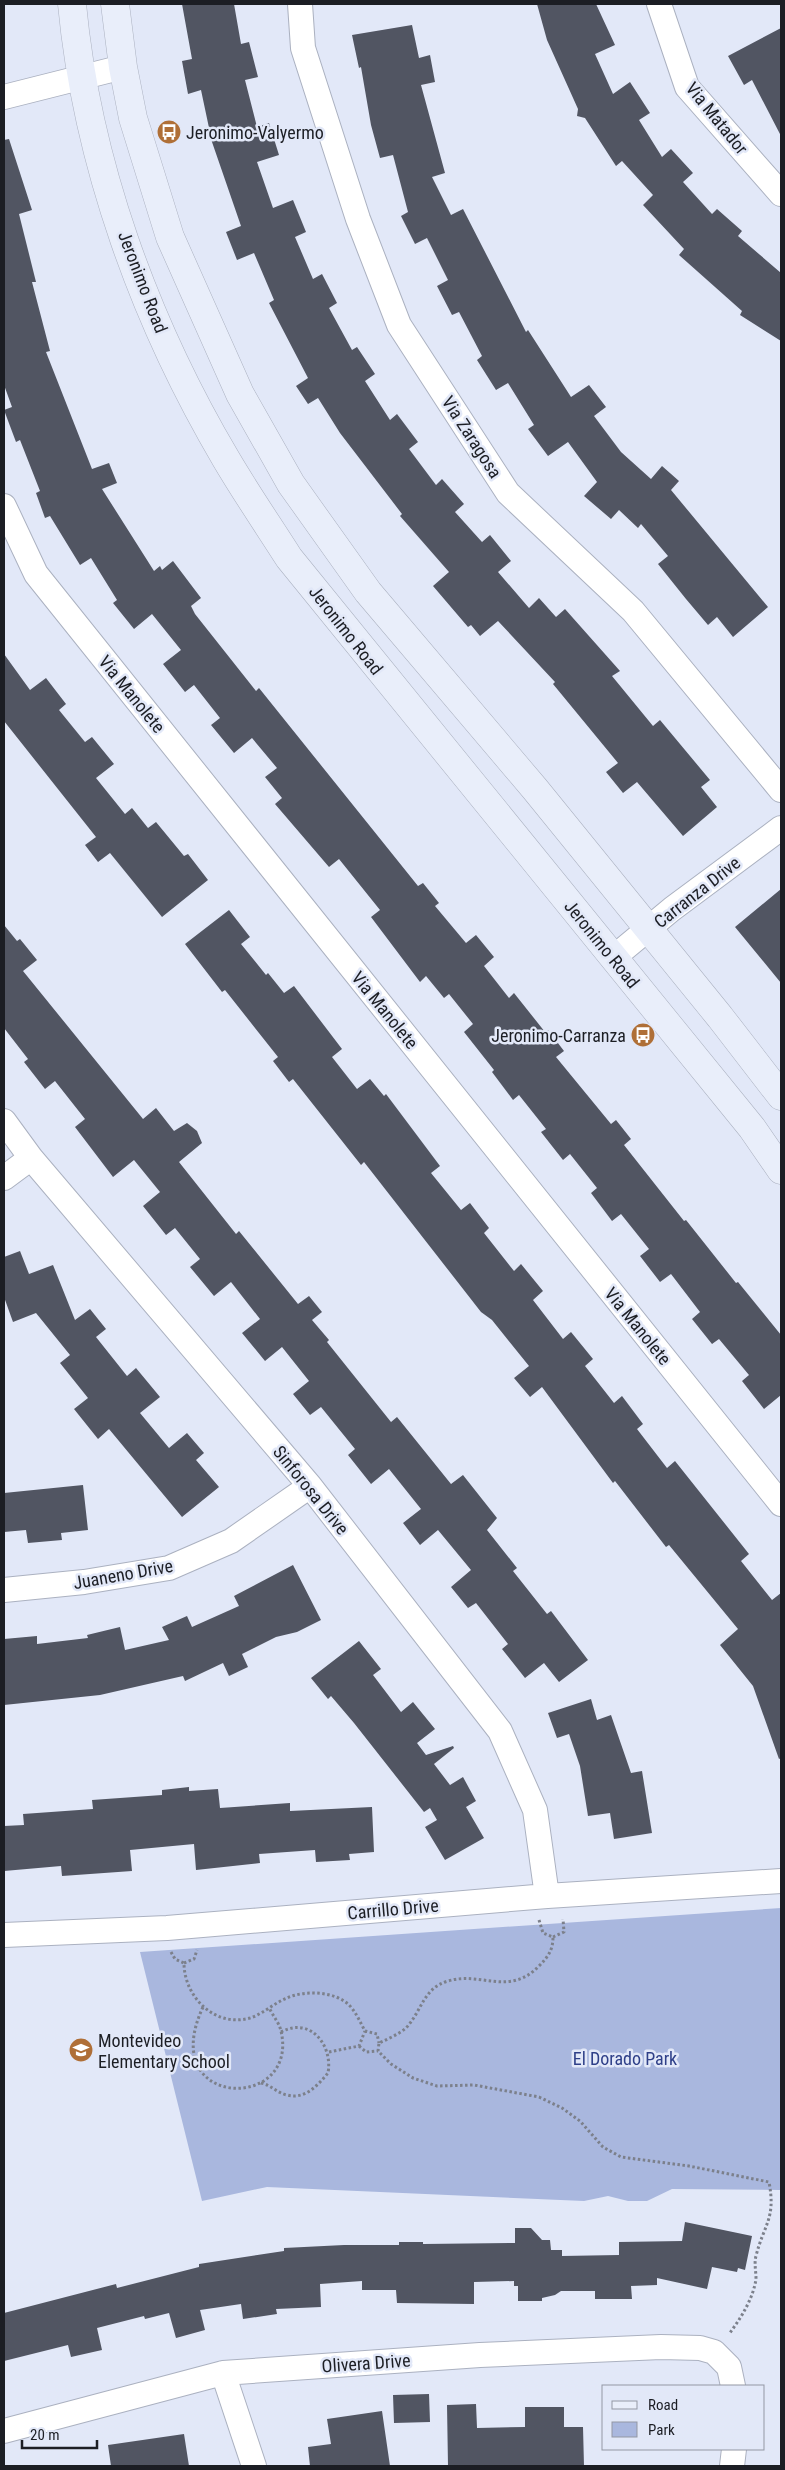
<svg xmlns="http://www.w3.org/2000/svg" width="785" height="2470" font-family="'Roboto Condensed',sans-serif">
<rect width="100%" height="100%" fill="#e2e8f8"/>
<path fill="#a9b7de" d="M 781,1908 L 781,2190 L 672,2189 L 647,2201 L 628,2201 L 608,2196 L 584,2201 L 267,2187 L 202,2201 L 140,1952 Z"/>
<path fill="#515562" d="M 182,4 L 234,4 L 241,44 L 249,42 L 258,77 L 245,80 L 257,127 L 269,123 L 279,155 L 257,162 L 273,208 L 293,200 L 306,232 L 295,237 L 313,279 L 322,274 L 337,303 L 329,308 L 352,350 L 357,347 L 375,374 L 365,381 L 390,420 L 397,414 L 418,442 L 409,449 L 436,485 L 442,479 L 464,504 L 455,512 L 482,542 L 490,535 L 511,561 L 498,572 L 529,608 L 539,598 L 556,617 L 565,609 L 620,671 L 612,676 L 653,726 L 660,720 L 710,780 L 701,787 L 717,807 L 683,836 L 637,782 L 623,793 L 606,772 L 618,763 L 553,684 L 555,682 L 498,621 L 480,636 L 471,625 L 468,627 L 433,586 L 449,572 L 400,516 L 402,514 L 340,433 L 318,398 L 308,404 L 296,386 L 308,378 L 269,303 L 274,300 L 254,253 L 237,260 L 226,232 L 241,226 L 212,142 L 201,90 L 188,94 L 182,61 L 192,59 Z
M 537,4 L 596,4 L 615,45 L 595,54 L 613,94 L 630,82 L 650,113 L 639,120 L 662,157 L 671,149 L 693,173 L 683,182 L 712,214 L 717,209 L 742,231 L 738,236 L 781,273 L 781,341 L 740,315 L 742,311 L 679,255 L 684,249 L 643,205 L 653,195 L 622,161 L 616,166 L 585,118 L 577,116 L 578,109 L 547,40 Z
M 412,25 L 419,58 L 430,55 L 435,82 L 421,85 L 445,173 L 432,177 L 451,215 L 463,209 L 526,332 L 528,330 L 571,397 L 589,385 L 606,407 L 594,416 L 621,452 L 651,479 L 662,466 L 679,481 L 671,490 L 768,607 L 733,637 L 717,617 L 708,625 L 686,599 L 658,564 L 668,556 L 641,524 L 638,528 L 619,510 L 611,519 L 584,496 L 597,482 L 568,442 L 548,456 L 528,429 L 534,425 L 508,383 L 496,390 L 477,360 L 482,356 L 459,312 L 452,315 L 437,286 L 448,280 L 427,238 L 415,244 L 401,216 L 408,212 L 393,155 L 380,158 L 371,125 L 361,67 L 359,68 L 352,35 Z
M 781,28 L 781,136 L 752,80 L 744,85 L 728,56 Z
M 9,139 L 32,210 L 19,214 L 36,282 L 32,282 L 50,351 L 46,352 L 92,469 L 109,463 L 117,483 L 102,489 L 154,571 L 160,566 L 162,570 L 173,561 L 201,598 L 191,606 L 195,614 L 256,691 L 259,688 L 418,886 L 423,883 L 439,903 L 435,906 L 466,943 L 476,935 L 494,957 L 484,966 L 509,998 L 514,993 L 545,1032 L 548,1030 L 564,1051 L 556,1057 L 611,1124 L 616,1120 L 631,1139 L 624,1145 L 684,1221 L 686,1220 L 736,1283 L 738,1282 L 781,1335 L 781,1395 L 764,1409 L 742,1381 L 749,1375 L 719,1339 L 712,1344 L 692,1319 L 700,1312 L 671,1274 L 660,1282 L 640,1256 L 649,1249 L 621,1214 L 612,1221 L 591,1193 L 597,1188 L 570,1154 L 563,1160 L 541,1132 L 546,1129 L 519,1095 L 513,1100 L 492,1072 L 494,1070 L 464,1032 L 473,1024 L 449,994 L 444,998 L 426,976 L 420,982 L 371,917 L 380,910 L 339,859 L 329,867 L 275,804 L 282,798 L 265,777 L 277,768 L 252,738 L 234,753 L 211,725 L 220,718 L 194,685 L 185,692 L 163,664 L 181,650 L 152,614 L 134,629 L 113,603 L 117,600 L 91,558 L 80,565 L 50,516 L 45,518 L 36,493 L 40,491 L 20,440 L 16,442 L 4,410 L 12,407 L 4,385 L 4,140 Z
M 4,654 L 30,690 L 46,678 L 66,704 L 59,710 L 85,742 L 92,737 L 114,764 L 96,778 L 125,814 L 132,808 L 148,828 L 156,822 L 184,856 L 188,854 L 208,880 L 162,917 L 110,853 L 98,862 L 85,845 L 96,837 L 4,721 Z
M 781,889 L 781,983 L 735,927 Z
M 229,910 L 250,937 L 241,944 L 266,975 L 268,973 L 284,993 L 294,986 L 342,1049 L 332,1057 L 357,1089 L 370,1079 L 384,1096 L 386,1094 L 440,1166 L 431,1173 L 461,1210 L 470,1203 L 489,1228 L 484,1233 L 514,1271 L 521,1264 L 543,1291 L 533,1300 L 563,1339 L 571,1332 L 593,1359 L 585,1366 L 614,1403 L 622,1396 L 643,1424 L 637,1429 L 667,1468 L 675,1461 L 749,1554 L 741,1561 L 772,1600 L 781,1593 L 781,1758 L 779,1759 L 753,1686 L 720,1645 L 738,1629 L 669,1545 L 666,1547 L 615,1481 L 613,1483 L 542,1387 L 530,1397 L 514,1378 L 529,1366 L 492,1320 L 481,1312 L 364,1162 L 361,1165 L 293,1079 L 289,1082 L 273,1061 L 278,1057 L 225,990 L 222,992 L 185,944 Z
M 4,925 L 17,941 L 20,939 L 37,960 L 23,971 L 143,1119 L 156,1108 L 174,1131 L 187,1123 L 197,1131 L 202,1143 L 179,1162 L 236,1234 L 239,1231 L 298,1304 L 309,1296 L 322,1312 L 312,1320 L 329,1340 L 327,1342 L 391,1422 L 397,1417 L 451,1484 L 463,1475 L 497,1518 L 487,1530 L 517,1568 L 513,1571 L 547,1614 L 551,1611 L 588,1660 L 559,1682 L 544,1663 L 525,1678 L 502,1649 L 508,1644 L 476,1603 L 468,1608 L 451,1587 L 471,1570 L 438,1530 L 420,1545 L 403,1523 L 421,1509 L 389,1469 L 371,1484 L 348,1455 L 355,1449 L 321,1407 L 310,1415 L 293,1394 L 309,1381 L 282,1347 L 265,1361 L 242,1333 L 260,1319 L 231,1282 L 214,1296 L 190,1267 L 200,1259 L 175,1228 L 166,1235 L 143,1206 L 160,1192 L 134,1160 L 113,1177 L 75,1127 L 85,1119 L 55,1081 L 45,1089 L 24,1062 L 28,1059 L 4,1028 Z
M 20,1251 L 29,1274 L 53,1265 L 75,1320 L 90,1309 L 106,1329 L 96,1337 L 127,1376 L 136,1368 L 160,1397 L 140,1413 L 169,1448 L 187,1433 L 204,1453 L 196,1460 L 219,1487 L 182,1517 L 109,1429 L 98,1439 L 74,1409 L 88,1398 L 60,1363 L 70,1355 L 36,1313 L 13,1322 L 4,1297 L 4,1257 Z
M 83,1485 L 88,1530 L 61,1533 L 62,1540 L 28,1543 L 26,1530 L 4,1532 L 4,1493 Z
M 293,1565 L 321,1620 L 297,1632 L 276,1637 L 242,1654 L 248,1667 L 229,1676 L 223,1663 L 185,1681 L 183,1676 L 100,1695 L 4,1705 L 4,1639 L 37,1636 L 37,1644 L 88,1638 L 87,1635 L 120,1627 L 125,1650 L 169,1640 L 162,1627 L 187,1616 L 192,1627 L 239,1606 L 234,1596 Z
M 359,1641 L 381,1669 L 373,1675 L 401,1712 L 413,1702 L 435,1729 L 417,1743 L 426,1755 L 453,1746 L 454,1748 L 434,1764 L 450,1785 L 463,1777 L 476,1801 L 466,1807 L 484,1838 L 445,1860 L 425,1827 L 437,1820 L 430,1808 L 424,1812 L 354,1723 L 331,1696 L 328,1699 L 311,1678 Z
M 591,1699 L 597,1720 L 611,1715 L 631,1773 L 642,1771 L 652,1833 L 614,1839 L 610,1813 L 588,1816 L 580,1766 L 569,1734 L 557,1738 L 548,1713 Z
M 189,1787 L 189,1791 L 218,1789 L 220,1808 L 290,1803 L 290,1811 L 372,1807 L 374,1852 L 349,1854 L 350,1860 L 316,1862 L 315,1850 L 259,1854 L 260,1863 L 196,1870 L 194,1844 L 130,1850 L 132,1871 L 62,1876 L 61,1866 L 4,1871 L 4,1826 L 24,1825 L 23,1814 L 93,1809 L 92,1800 L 162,1795 L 162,1790 Z
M 685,2222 L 752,2236 L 745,2270 L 738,2268 L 737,2272 L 712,2267 L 707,2289 L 657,2278 L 657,2285 L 631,2286 L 632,2299 L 595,2299 L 595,2291 L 561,2291 L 555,2295 L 542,2298 L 542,2301 L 518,2301 L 518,2286 L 514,2286 L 514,2281 L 474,2282 L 474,2304 L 397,2303 L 396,2290 L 362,2290 L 362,2281 L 320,2284 L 321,2307 L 276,2309 L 277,2314 L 243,2319 L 241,2304 L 200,2310 L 205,2330 L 176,2338 L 169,2313 L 145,2319 L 144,2316 L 97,2328 L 102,2350 L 71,2357 L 68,2345 L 4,2361 L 4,2313 L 116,2284 L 117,2288 L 199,2267 L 199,2264 L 284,2251 L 284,2248 L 344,2245 L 399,2245 L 399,2242 L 423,2242 L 423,2244 L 515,2243 L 515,2228 L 531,2228 L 542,2240 L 550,2240 L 551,2250 L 562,2250 L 562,2256 L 619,2255 L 619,2242 L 682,2241 Z
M 429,2394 L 430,2422 L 394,2423 L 393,2395 Z
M 476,2404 L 477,2428 L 525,2427 L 525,2407 L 564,2407 L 564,2427 L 583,2427 L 584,2466 L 448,2466 L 447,2405 Z
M 382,2411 L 390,2466 L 310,2466 L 308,2447 L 331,2444 L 327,2419 Z
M 184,2434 L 189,2466 L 111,2466 L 108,2445 Z"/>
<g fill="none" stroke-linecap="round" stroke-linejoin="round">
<defs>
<path id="minor" d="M 300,4 L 303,48 L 358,219 L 399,325 L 508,493 L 633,611 L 781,790
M 659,4 L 687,87 L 781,194
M 4,97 L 123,67
M 4,506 L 36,574 L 781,1504
M 613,958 L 672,909 L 781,828
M 4,1121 L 31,1158 L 310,1486 L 500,1731 L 535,1810 L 547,1896
M 4,1178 L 31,1158
M 4,1590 L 84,1582 L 169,1568 L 231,1541 L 310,1486
M 4,1935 L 167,1928 L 547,1896 L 781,1881
M 223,2373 L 254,2466
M 4,2431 L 223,2373 L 480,2355 L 661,2347 L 700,2348 L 714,2352 L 729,2367 L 733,2386
M 732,2466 L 734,2449"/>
<path id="secondary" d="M 72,4 C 87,163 145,322 226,459 C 246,493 268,525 289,558 L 752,1128 L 781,1170
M 115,4 L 123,67 L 133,118 L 170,237 L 240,394 L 291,484 L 368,592 L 535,789 L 720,1017 L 781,1096"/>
</defs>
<use href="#minor" stroke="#abb1c0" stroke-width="26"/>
<use href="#secondary" stroke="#abb1c0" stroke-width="29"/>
<path stroke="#7c808b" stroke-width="3" stroke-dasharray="2.5 2.5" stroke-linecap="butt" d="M 539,1920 L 543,1933 L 553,1937 C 553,1950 548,1957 539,1966 C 509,1997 481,1971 448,1981 C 423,1988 422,2011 406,2028 C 399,2034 388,2039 379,2043 L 378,2051 L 391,2064 L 413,2078 L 437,2086 L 474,2085 L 539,2097 L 562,2108 L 580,2121 L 603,2147 L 621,2157 L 689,2166 L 769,2182 C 776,2219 764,2224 756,2256 C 754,2263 756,2271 756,2279 C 753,2299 741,2318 729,2334
M 553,1937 L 564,1932 L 563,1919
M 171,1952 L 175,1959 L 184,1963 C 184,1996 214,2028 250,2018 C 263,2014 274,2003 287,1998 C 304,1990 335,1991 349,2005 C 356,2012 360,2022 365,2031 L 377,2034 L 379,2043
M 184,1963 L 194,1959 L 197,1950
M 203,2007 C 155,2110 300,2112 281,2031 C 279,2022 272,2015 269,2007
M 359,2046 L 366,2052 L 378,2051
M 329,2052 L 359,2046 L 365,2031
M 261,2083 C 271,2085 277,2093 287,2095 C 305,2100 318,2085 328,2073 C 333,2046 311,2016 281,2032"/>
<use href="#minor" stroke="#fff" stroke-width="24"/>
<use href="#secondary" stroke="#e9eefa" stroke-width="28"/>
</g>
<defs>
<symbol id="bus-disc" viewBox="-11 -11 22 22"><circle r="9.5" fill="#af6f37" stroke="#e2e8f8"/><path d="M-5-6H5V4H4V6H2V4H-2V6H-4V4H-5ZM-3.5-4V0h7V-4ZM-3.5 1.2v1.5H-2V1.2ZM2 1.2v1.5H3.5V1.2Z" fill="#fff"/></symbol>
<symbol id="school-disc" viewBox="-11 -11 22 22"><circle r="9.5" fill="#af6f37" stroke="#e2e8f8"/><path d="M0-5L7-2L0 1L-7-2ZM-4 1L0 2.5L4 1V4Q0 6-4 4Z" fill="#fff"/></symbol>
</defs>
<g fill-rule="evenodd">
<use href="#bus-disc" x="155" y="118" width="28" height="28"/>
<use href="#bus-disc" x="629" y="1021" width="28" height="28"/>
<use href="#school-disc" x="67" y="2036" width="28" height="28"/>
</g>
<g text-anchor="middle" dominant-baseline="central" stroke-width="5" stroke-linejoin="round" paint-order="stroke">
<g font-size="18" fill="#1c1e24" stroke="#e2e8f8">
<text transform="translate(717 118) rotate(51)">Via Matador</text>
<text transform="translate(143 282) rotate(69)">Jeronimo Road</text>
<text transform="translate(472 437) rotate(57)">Via Zaragosa</text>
<text transform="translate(346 630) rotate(52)">Jeronimo Road</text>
<text transform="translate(132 694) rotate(51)">Via Manolete</text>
<text transform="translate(697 892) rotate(-38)">Carranza Drive</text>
<text transform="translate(602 944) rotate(51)">Jeronimo Road</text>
<text transform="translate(385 1010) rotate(51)">Via Manolete</text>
<text transform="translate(638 1326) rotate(51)">Via Manolete</text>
<text transform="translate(311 1490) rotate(51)">Sinforosa Drive</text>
<text transform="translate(123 1574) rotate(-10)">Juaneno Drive</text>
<text transform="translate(393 1909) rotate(-5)">Carrillo Drive</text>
<text transform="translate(366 2363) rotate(-4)">Olivera Drive</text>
</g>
<g font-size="18" fill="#1c1e24" stroke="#e2e8f8" text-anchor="start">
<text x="186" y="132">Jeronimo-Valyermo</text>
<text x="626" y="1035" text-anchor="end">Jeronimo-Carranza</text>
<text x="98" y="2040">Montevideo<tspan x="98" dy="21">Elementary School</tspan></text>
</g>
<g font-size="18" fill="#2e3f88" stroke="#e2e8f8">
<text x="625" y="2058">El Dorado Park</text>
</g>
</g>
<rect width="785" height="2470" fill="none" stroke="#1c1e24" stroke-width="10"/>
<rect x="602" y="2385" width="162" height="65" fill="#e2e8f8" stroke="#9397a3"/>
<rect x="612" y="2401" width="25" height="8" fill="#e9eefa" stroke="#9397a3"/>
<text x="648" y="2410" font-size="15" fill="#1c1e24">Road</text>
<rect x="612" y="2422" width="25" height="15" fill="#a9b7de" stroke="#9397a3"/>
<text x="648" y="2435" font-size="15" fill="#1c1e24">Park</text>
<path d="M22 2440v8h75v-8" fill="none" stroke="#1c1e24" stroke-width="2.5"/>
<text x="30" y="2440" font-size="15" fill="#1c1e24" stroke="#e2e8f8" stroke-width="4" paint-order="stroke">20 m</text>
</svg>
